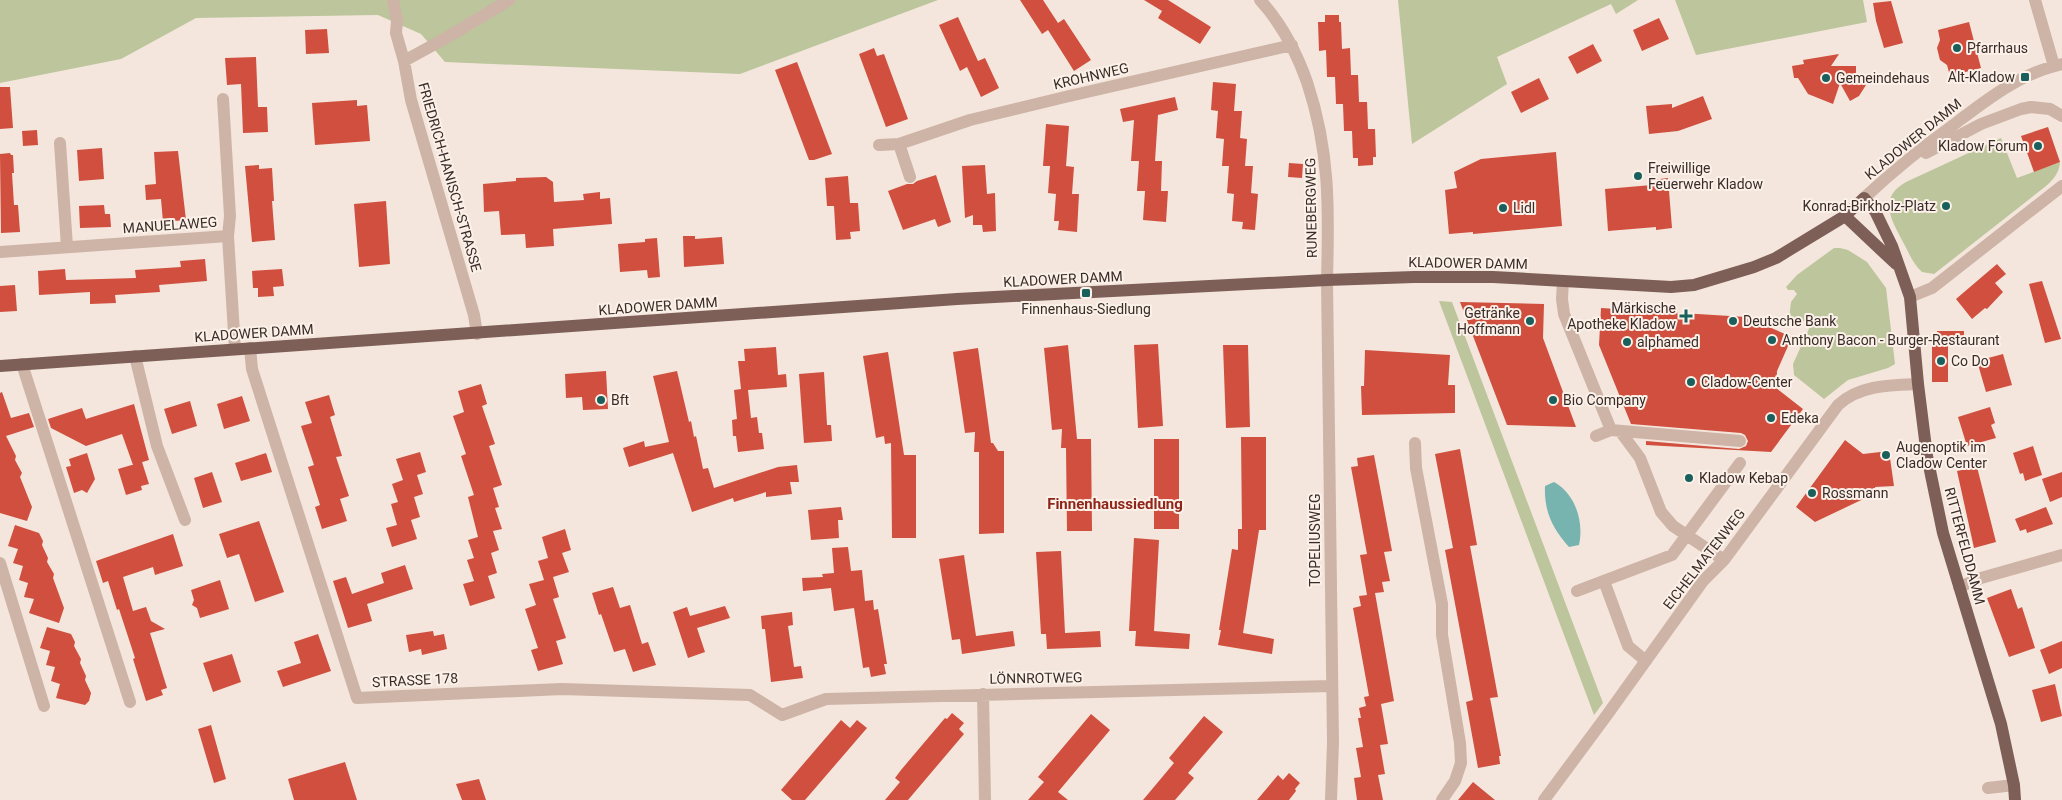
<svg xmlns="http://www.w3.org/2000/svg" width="2062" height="800" font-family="Roboto,sans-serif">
<rect width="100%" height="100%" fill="#f4e6dc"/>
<path fill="#bcc59b" d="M 0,0 L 938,0 L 740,74 L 445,62 L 421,34 L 378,15 L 196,18 L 121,59 L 0,83 Z
M 1398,0 L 1638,0 L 1616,14 L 1611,4 L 1497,57 L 1507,84 L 1412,144 Z
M 1675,0 L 1863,0 L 1867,22 L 1696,55 Z
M 2001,138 L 2017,178 L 2060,162 C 2059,173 2054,179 2046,186 L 1934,274 L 1922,272 C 1913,264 1909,253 1903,242 C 1892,221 1877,198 1906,182 Z
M 1834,248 L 1840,248 L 1848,250 L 1867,262 L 1886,288 L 1895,364 L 1888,368 L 1848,380 L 1824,399 L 1794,375 L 1793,364 L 1812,322 L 1789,319 L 1791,302 L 1797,294 L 1794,290 L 1788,290 L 1786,287 L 1797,275 Z
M 1439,301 L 1452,302 L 1603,703 L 1594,715 Z"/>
<path fill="#78b4af" d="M 1554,482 C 1576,494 1584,523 1579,545 L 1569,547 C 1552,528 1544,511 1545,486 Z"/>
<path fill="#d04f3e" d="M 1020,0 L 1043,0 L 1058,23 L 1064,19 L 1091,60 L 1074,71 L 1048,30 L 1042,34 Z
M 1144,0 L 1168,0 L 1211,27 L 1200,44 L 1158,18 L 1162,11 Z
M 1891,1 L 1903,43 L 1884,48 L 1876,21 L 1873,3 Z
M 1325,15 L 1339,15 L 1339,22 L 1341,22 L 1342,49 L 1350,48 L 1351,75 L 1358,75 L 1359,102 L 1367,102 L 1368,129 L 1375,129 L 1376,157 L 1373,157 L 1373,165 L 1358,166 L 1358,158 L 1353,158 L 1352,131 L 1344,131 L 1343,104 L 1336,104 L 1335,77 L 1327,77 L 1326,50 L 1319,51 L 1318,22 L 1325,22 Z
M 958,17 L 978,61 L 985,58 L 999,88 L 981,97 L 967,67 L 960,71 L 939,25 Z
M 1659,18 L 1669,39 L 1642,51 L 1633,30 Z
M 1969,22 L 1981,68 L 1950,76 L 1947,65 L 1940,60 L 1937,48 L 1940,40 L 1938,30 Z
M 327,29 L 329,53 L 306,54 L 305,30 Z
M 1593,44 L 1602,61 L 1577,74 L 1568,57 Z
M 874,48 L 877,56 L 884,54 L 908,119 L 886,127 L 859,54 Z
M 1839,54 L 1831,66 L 1856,66 L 1856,76 L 1866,85 L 1859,96 L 1850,101 L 1840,83 L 1833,104 L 1808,94 L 1798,78 L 1794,78 L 1792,66 L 1804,64 L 1803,60 Z
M 256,57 L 258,107 L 267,107 L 268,132 L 243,133 L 241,84 L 227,85 L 225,58 Z
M 797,62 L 832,154 L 814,160 L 809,160 L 775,70 Z
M 1539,78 L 1549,99 L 1521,113 L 1511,92 Z
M 1213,82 L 1236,84 L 1234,111 L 1242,111 L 1240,138 L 1247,139 L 1245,166 L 1253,166 L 1251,193 L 1258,194 L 1255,230 L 1242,229 L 1243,222 L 1232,221 L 1234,194 L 1227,193 L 1229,166 L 1222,166 L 1224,139 L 1216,138 L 1218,111 L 1211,110 Z
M 0,87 L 10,87 L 13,128 L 0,129 Z
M 1703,96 L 1712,119 L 1678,131 L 1649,134 L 1646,106 L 1672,104 L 1672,108 Z
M 1175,97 L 1178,110 L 1158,115 L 1155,161 L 1162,161 L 1161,191 L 1168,191 L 1166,222 L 1143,220 L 1145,191 L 1137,191 L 1139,161 L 1131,161 L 1134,120 L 1123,122 L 1120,109 Z
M 357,100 L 357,106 L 367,105 L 370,141 L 315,145 L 312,103 Z
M 1046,124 L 1069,126 L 1066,166 L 1074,167 L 1072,194 L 1079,194 L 1077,232 L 1058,230 L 1059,221 L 1054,221 L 1056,194 L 1048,193 L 1050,166 L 1043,166 Z
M 2048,127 L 2060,162 L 2034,172 L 2021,136 Z
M 37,130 L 38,145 L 23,146 L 22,131 Z
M 102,148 L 104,179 L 79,181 L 77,150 Z
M 178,151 L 186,220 L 163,222 L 161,199 L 146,200 L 145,185 L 156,184 L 154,152 Z
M 1556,152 L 1562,226 L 1473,234 L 1473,232 L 1449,234 L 1445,190 L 1457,188 L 1454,172 L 1481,159 Z
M 10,153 L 11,155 L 13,155 L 14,173 L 12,173 L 14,205 L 18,205 L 20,232 L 1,233 L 0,154 Z
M 1289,163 L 1303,164 L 1302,178 L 1288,177 Z
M 259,165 L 259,169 L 272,168 L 274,201 L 272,201 L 275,240 L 252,242 L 245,166 Z
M 985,165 L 987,194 L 995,193 L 996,231 L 983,232 L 982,225 L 973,225 L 973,215 L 965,218 L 962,166 Z
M 936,175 L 951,222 L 938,227 L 935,219 L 903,230 L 888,191 L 907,184 L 913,184 L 917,181 Z
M 848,176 L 850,203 L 858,203 L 860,231 L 850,232 L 851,239 L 836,240 L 834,206 L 827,206 L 825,178 Z
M 546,177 L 553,182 L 554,202 L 584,200 L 583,194 L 600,192 L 600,199 L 610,198 L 612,224 L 553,229 L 554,246 L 526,248 L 525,234 L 501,235 L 499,211 L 484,212 L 483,184 L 516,181 L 516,178 Z
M 1668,178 L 1672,228 L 1656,230 L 1656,227 L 1608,231 L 1605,189 L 1652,185 L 1652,180 Z
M 386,201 L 390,264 L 359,267 L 354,204 Z
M 104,205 L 105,214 L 110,214 L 111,227 L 80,228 L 79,206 Z
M 683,236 L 695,236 L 695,239 L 722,237 L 724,264 L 684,267 Z
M 657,238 L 660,277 L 648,278 L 647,270 L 620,272 L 618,244 L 645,242 L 645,239 Z
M 205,259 L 207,281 L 159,285 L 160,292 L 115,295 L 116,303 L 90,304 L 90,292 L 39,295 L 38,271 L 65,269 L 66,280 L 136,278 L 135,270 L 181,267 L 180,261 Z
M 1997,264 L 2006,274 L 1995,283 L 2003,292 L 1987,309 L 1985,308 L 1972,319 L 1956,299 Z
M 282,269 L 284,286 L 273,287 L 274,296 L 258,297 L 258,288 L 253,288 L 252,271 Z
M 2042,281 L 2061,339 L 2045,343 L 2029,284 Z
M 15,285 L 17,311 L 0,312 L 0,286 Z
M 1460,302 L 1544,304 L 1543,338 L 1576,427 L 1507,425 Z
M 1601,308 L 1746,317 L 1792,337 L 1777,371 L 1776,388 L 1803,409 L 1771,452 L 1646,445 L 1646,441 L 1739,449 L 1746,446 L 1748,441 L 1745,435 L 1741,433 L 1631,424 L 1599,345 Z
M 1937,331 L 1964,331 L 1964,345 L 1948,345 L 1948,382 L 1932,382 L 1932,335 L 1937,335 Z
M 1158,344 L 1163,426 L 1138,428 L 1134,345 Z
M 1068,345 L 1077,439 L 1091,439 L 1092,531 L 1067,531 L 1066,448 L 1061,448 L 1062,429 L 1052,430 L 1044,348 Z
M 1223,345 L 1248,345 L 1250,427 L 1226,428 Z
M 776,347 L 778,375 L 786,374 L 787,387 L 748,390 L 751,418 L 757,417 L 759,433 L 762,433 L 764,449 L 738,452 L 736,436 L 733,436 L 732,420 L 737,419 L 734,390 L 741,389 L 738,361 L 745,361 L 744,349 Z
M 978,348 L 991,443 L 993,443 L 998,451 L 1004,451 L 1004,533 L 979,534 L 979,452 L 974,452 L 975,432 L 965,433 L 963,419 L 953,352 Z
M 1365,350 L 1450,355 L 1448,385 L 1455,385 L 1455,413 L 1362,415 L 1361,386 L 1364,386 Z
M 888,352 L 904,455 L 916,455 L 916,538 L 892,538 L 891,443 L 885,444 L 884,436 L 876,438 L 863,356 Z
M 2003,354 L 2012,385 L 1986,392 L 1977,361 Z
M 606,371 L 608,409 L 583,410 L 582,397 L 566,398 L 565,374 Z
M 677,371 L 689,422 L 691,421 L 694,437 L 696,436 L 703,469 L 708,468 L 714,488 L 778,467 L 797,465 L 799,482 L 790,482 L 792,494 L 766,497 L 766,492 L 734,502 L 733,498 L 692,512 L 673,453 L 629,467 L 623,448 L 644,441 L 645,447 L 669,442 L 653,376 Z
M 824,372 L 827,425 L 831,425 L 832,441 L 804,443 L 799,374 Z
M 481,384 L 487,404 L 482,406 L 495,444 L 489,446 L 502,485 L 493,488 L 499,507 L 495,508 L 502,529 L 493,531 L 499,550 L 491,553 L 497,573 L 488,576 L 495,598 L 470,606 L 463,584 L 474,581 L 467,560 L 474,558 L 468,540 L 478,537 L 468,497 L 474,495 L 461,456 L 466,454 L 453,416 L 464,412 L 458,391 Z
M 2,392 L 11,418 L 29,413 L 34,427 L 6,436 L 16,456 L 15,460 L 22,473 L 20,477 L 32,507 L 27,521 L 0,513 L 0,393 Z
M 329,395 L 335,415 L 330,417 L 342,456 L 336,457 L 349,496 L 340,499 L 347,521 L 322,529 L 315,507 L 320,505 L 308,467 L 314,465 L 301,426 L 312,423 L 305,402 Z
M 242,396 L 250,421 L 224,429 L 217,404 Z
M 190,401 L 197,426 L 172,434 L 164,409 Z
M 134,404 L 149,460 L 133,465 L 122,434 L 86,446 L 51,428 L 48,419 L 82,408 L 86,419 Z
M 1990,407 L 1995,423 L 1991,425 L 1996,438 L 1967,446 L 1958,417 Z
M 1241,437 L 1266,437 L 1266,530 L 1259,530 L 1243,633 L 1274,639 L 1272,654 L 1218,645 L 1221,630 L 1219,630 L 1232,549 L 1238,550 L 1238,529 L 1242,529 Z
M 1154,439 L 1179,439 L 1179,529 L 1154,529 Z
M 1845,440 L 1863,454 L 1889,451 L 1894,486 L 1875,487 L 1876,493 L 1815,522 L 1796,507 Z
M 2033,446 L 2042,475 L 2025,481 L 2023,473 L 2020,474 L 2013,453 Z
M 1460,449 L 1477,545 L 1470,546 L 1498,697 L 1490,698 L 1501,756 L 1499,756 L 1500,764 L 1478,768 L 1466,702 L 1473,700 L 1445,550 L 1453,548 L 1435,454 Z
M 420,452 L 426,472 L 417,475 L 423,494 L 414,497 L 420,517 L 411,520 L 417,539 L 392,547 L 386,528 L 397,525 L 391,504 L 398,502 L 392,484 L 403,480 L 396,459 Z
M 87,453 L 95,479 L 87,493 L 82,490 L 74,493 L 66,467 L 71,466 L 69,459 Z
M 266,453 L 272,472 L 241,481 L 235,463 Z
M 1374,455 L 1392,551 L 1384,552 L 1390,581 L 1382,582 L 1384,592 L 1375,593 L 1394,701 L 1381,704 L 1388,744 L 1380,745 L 1385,774 L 1378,775 L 1383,800 L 1357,800 L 1354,778 L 1361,777 L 1356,748 L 1363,747 L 1358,718 L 1361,718 L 1359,708 L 1366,706 L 1364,697 L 1369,696 L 1353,608 L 1361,606 L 1359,596 L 1367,595 L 1360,555 L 1367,554 L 1351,467 L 1358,466 L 1357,458 Z
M 142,462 L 149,484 L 141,486 L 142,490 L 126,495 L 118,469 Z
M 1977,467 L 1996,542 L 1974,548 L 1957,471 Z
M 212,472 L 222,502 L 203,508 L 194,478 Z
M 2062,472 L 2062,497 L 2050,502 L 2042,479 Z
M 841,507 L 843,520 L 838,520 L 839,538 L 811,540 L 808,510 Z
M 2046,507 L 2053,524 L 2027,533 L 2026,529 L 2020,531 L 2015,519 Z
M 259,521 L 284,592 L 255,602 L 239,554 L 227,558 L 219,534 Z
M 15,525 L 39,533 L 43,541 L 42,545 L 48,558 L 47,562 L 54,574 L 53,578 L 64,608 L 59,623 L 29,613 L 34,599 L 24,597 L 28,583 L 19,580 L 23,566 L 13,563 L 18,549 L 8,546 Z
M 565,529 L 571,550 L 562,553 L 569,572 L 553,577 L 559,597 L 553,599 L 566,638 L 556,641 L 563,664 L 538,671 L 531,650 L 538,648 L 525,609 L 536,605 L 529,584 L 544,580 L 538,561 L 548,558 L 542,537 Z
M 173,534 L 183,566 L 155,575 L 153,567 L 123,577 L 133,611 L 146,607 L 151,621 L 165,629 L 150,633 L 167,688 L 161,690 L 163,695 L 146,701 L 133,659 L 135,658 L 119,609 L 117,610 L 108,581 L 103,583 L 96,561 Z
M 1134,538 L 1159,540 L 1154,631 L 1190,634 L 1189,649 L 1135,646 L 1136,631 L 1129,631 Z
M 848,547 L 851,571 L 862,570 L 865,601 L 873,600 L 874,610 L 878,609 L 887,664 L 884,664 L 886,674 L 871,677 L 869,667 L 863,668 L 854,608 L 834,611 L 831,588 L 803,591 L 802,578 L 823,577 L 822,574 L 834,573 L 832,548 Z
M 1061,551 L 1065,633 L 1100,631 L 1101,647 L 1047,649 L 1046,634 L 1041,634 L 1036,552 Z
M 964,555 L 976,636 L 1013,631 L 1015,646 L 962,654 L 960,639 L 952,640 L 939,559 Z
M 405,565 L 413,589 L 367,604 L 372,621 L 348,628 L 333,581 L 346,577 L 352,594 L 384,583 L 381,573 Z
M 220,580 L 229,609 L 200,618 L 197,608 L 192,605 L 194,600 L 191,590 Z
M 613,587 L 620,608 L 630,605 L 642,644 L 648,642 L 656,665 L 633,672 L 625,649 L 614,652 L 601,614 L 599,615 L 592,593 Z
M 2011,589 L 2018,609 L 2022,607 L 2035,648 L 2009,657 L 1987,598 Z
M 725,606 L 730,618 L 697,628 L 705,652 L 688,658 L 673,612 L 687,607 L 690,616 Z
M 792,612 L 793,625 L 788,626 L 794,667 L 801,666 L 803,678 L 771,682 L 765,629 L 762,629 L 761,616 Z
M 47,627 L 71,634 L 75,642 L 74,646 L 81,659 L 80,663 L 86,676 L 85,680 L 91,693 L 89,701 L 85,705 L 56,698 L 60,684 L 51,681 L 55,667 L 46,665 L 50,651 L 40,648 Z
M 433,631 L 434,636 L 444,634 L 447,649 L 422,655 L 421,649 L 409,652 L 406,635 Z
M 318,634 L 331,671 L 283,687 L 277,671 L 301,663 L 294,642 Z
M 2062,641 L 2062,668 L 2049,674 L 2040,650 Z
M 232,654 L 241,682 L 213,692 L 203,663 Z
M 2055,684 L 2062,716 L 2041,722 L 2032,690 Z
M 952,713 L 964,723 L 959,729 L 964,734 L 908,800 L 885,800 L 900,782 L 895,778 L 901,770 L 945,718 L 947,719 Z
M 1091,714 L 1110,730 L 1058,792 L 1068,800 L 1028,800 L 1044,782 L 1038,777 Z
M 1204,716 L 1223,732 L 1188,773 L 1194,778 L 1175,800 L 1143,800 L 1174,763 L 1169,758 Z
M 841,720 L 850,728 L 857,720 L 867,728 L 805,800 L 792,800 L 781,790 Z
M 211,725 L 226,779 L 214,783 L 198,729 Z
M 345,762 L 357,800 L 294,800 L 288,779 Z
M 1289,773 L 1300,783 L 1295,789 L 1296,791 L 1289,800 L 1257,800 L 1278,775 L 1283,780 Z
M 479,779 L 486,800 L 462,800 L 456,784 Z
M 1473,782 L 1495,800 L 1458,800 Z"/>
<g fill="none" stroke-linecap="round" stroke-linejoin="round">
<path stroke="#ceb3a7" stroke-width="12" d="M 393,0 L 397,21 L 396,33 L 404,61 L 411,100 L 474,315 L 477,334
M 1260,0 C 1282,24 1296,51 1307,82 C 1330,151 1329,208 1327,280 L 1333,742 L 1331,800
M 2035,0 L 2054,66
M 404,61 L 446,38 L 509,0
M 223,99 L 230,216 L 228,236
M 60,143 L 67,247
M 899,144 L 910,177
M 879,145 L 899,144 L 970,120 L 1065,97 L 1292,45
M 1926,153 L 1981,124 L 2021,109 L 2031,107 L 2050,109 L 2062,116
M 1864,198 C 1894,170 1924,146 1956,123 C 1989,98 2021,73 2062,64
M 0,252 L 228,236 L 235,349
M 1563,281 L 1562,299 L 1564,314 L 1611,430
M 1910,297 L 1932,288 L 2062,186
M 250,348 L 252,369 L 357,698 L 562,689 L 750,695 L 782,715 L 826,699 L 1331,686
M 135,356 L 157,446 L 185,520
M 22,364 L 130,702
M 1620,431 L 1640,458 L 1661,512 L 1673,526 L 1724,560
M 1596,436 L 1611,430 L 1740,441
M 1415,443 L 1416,468 L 1442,604 L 1442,635 L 1460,743 L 1461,763 L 1455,781 L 1442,800
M 0,563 L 44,706
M 1604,581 L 1628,646 L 1646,661
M 1959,587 L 1981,578 L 2062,555
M 1577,591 L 1672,555 L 1740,463
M 983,694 L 985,800
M 1988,788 L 2014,785
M 1544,800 L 1607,715 L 1703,581 L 1724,560 L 1838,405 C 1859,385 1890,385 1918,384"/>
<path stroke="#7d5f58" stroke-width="12" d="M 1845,216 L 1896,264
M 0,366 L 957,299 L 1327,280 L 1414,277 L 1493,277 L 1671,287 L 1694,285 L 1754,267 L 1776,258 L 1845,216 L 1864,198 L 1875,211 L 1892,246 L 1910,297 L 1918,384 L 1927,456 L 1943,533 L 2001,724 L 2014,785 L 2015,800"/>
</g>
<g fill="#195f5b" stroke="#fbf1e9" stroke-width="2">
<circle cx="1957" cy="48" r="5"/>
<rect x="2020" y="72" width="10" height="10" rx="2.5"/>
<circle cx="1826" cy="78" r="5"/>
<circle cx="2038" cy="146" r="5"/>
<circle cx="1638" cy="176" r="5"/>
<circle cx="1946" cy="206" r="5"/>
<circle cx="1503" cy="208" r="5"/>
<rect x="1081" y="288" width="10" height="10" rx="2.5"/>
<path d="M1683.5 308.5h5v5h5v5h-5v5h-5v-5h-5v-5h5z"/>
<circle cx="1530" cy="321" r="5"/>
<circle cx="1733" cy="321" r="5"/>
<circle cx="1772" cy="340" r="5"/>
<circle cx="1627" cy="342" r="5"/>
<circle cx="1941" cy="361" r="5"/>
<circle cx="1691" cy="382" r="5"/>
<circle cx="601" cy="400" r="5"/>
<circle cx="1553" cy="400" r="5"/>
<circle cx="1771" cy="418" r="5"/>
<circle cx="1886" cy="455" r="5"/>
<circle cx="1689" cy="478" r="5"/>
<circle cx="1812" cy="493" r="5"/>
</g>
<g text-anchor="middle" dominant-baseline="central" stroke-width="4" stroke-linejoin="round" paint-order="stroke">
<g font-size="14" fill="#3a2b28" stroke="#fbf1e9" text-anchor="start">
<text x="1967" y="48">Pfarrhaus</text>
<text x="2015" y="77" text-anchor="end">Alt-Kladow</text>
<text x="1836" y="78">Gemeindehaus</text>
<text x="2028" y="146" text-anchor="end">Kladow Forum</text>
<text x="1648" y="168">Freiwillige<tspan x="1648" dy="16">Feuerwehr Kladow</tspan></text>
<text x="1936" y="206" text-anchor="end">Konrad-Birkholz-Platz</text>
<text x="1513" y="208">Lidl</text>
<text x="1676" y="308" text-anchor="end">Märkische<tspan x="1676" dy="16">Apotheke Kladow</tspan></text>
<text x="1086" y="309" text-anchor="middle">Finnenhaus-Siedlung</text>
<text x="1520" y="313" text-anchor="end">Getränke<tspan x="1520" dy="16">Hoffmann</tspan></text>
<text x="1743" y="321">Deutsche Bank</text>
<text x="1782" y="340">Anthony Bacon - Burger-Restaurant</text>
<text x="1637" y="342">alphamed</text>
<text x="1951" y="361">Co Do</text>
<text x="1701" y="382">Cladow-Center</text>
<text x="611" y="400">Bft</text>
<text x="1563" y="400">Bio Company</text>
<text x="1781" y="418">Edeka</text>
<text x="1896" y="447">Augenoptik im<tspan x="1896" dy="16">Cladow Center</tspan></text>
<text x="1699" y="478">Kladow Kebap</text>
<text x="1822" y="493">Rossmann</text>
</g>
<g font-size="14" fill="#3a2b28" stroke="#fbf1e9">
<text transform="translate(1091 76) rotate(-13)">KROHNWEG</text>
<text transform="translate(1913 139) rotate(-39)">KLADOWER DAMM</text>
<text transform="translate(450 177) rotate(74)">FRIEDRICH-HANISCH-STRASSE</text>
<text transform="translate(1311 208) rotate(-91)">RUNEBERGWEG</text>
<text transform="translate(170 225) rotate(-4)">MANUELAWEG</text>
<text transform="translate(1468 263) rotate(1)">KLADOWER DAMM</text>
<text transform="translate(1063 279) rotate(-3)">KLADOWER DAMM</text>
<text transform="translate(658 306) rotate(-4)">KLADOWER DAMM</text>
<text transform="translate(254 333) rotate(-4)">KLADOWER DAMM</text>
<text transform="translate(1315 540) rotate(-90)">TOPELIUSWEG</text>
<text transform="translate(1965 546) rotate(75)">RITTERFELDDAMM</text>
<text transform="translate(1704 559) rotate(-52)">EICHELMATENWEG</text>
<text transform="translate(1036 678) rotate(-1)">LÖNNROTWEG</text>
<text transform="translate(415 680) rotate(-3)">STRASSE 178</text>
</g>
<g font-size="15" font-weight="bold" fill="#90261a" stroke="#fbf1e9">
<text x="1115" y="504">Finnenhaussiedlung</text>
</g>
</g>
</svg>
